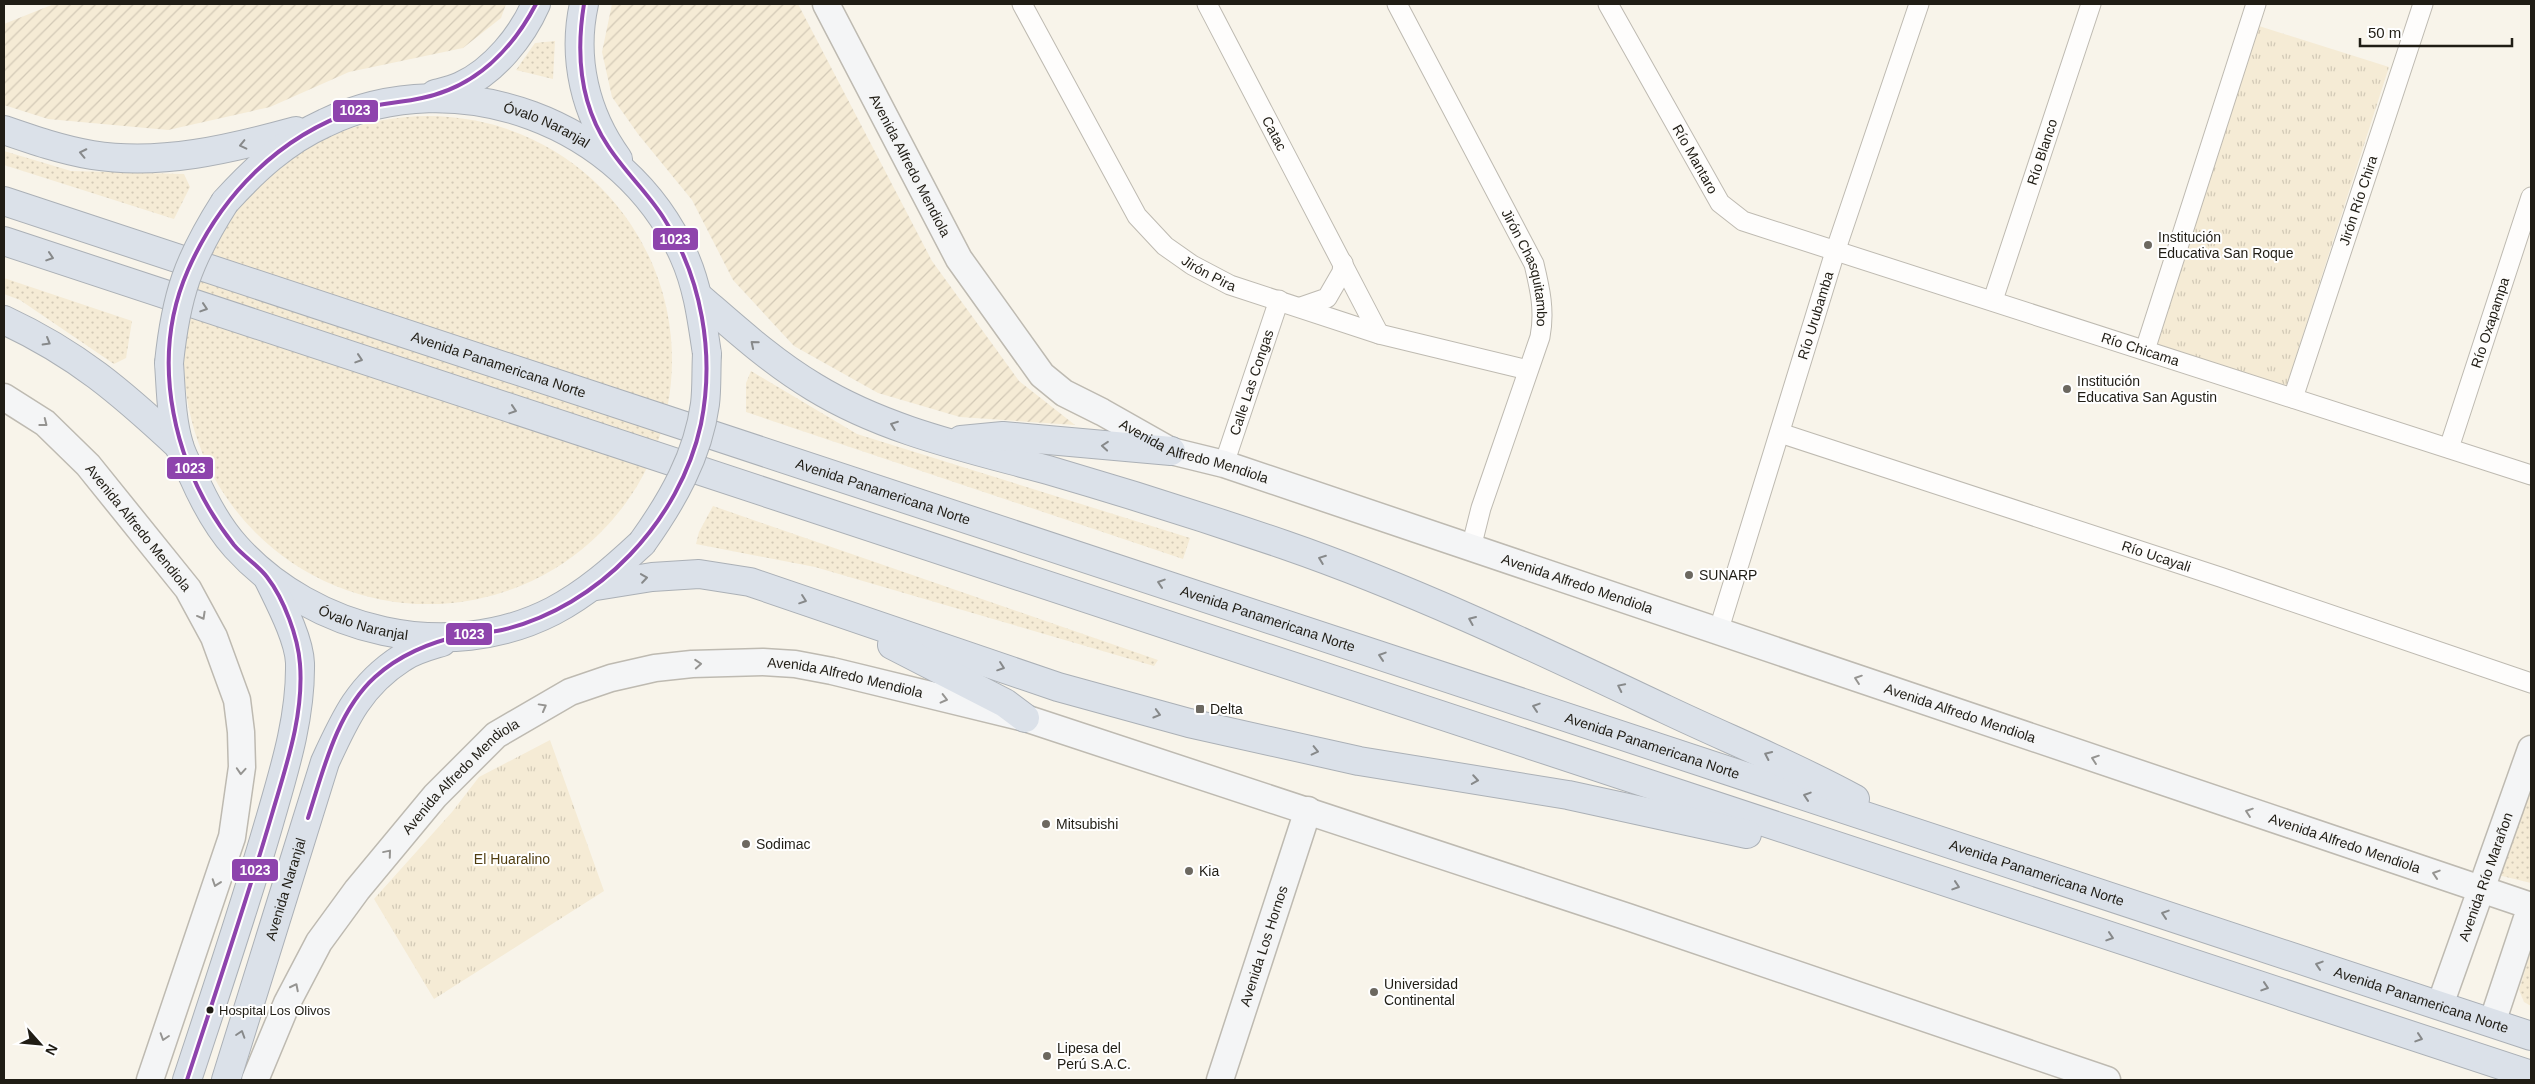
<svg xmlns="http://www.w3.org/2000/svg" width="2535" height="1084" font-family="Arial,sans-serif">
<defs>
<pattern id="grass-dots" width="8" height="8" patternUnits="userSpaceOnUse" patternTransform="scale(1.25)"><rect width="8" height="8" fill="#f5ebd5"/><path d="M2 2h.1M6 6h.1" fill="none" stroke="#d2c9b6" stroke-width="1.8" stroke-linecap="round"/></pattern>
<pattern id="park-tufts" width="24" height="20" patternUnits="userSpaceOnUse" patternTransform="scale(1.25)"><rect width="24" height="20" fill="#f5ebd5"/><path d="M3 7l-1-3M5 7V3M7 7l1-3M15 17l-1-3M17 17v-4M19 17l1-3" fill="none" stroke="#d2c9b6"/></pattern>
<pattern id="garden-furrows" width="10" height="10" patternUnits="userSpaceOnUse" patternTransform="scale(1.25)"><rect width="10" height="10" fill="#f5ebd5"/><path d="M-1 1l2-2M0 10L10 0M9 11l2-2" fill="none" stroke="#d2c9b6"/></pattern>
</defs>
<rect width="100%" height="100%" fill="#f8f4ea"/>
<path fill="url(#grass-dots)" d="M 555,41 L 553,79 L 516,70 L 535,43 Z
M184 360a244 244 0 1 1 488 0a244 244 0 1 1-488 0Z
M 4,151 L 71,171 L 184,174 L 190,187 L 174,219 L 4,165 Z
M 4,278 L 132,321 L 126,358 L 114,364 L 20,300 L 4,294 Z
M 751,371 L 857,434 L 1190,538 L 1183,559 L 746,412 L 746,383 Z
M 713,506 L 1158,660 L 1154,666 L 815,567 L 696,544 L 699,532 Z
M 2531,777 L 2531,883 L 2498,875 Z
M 2531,951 L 2531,1006 L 2524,1002 L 2519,990 Z"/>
<path fill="url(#park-tufts)" d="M 2259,26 L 2389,67 L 2286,387 L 2156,346 Z
M 550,740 L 604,891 L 434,999 L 374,899 L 452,812 L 479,777 Z"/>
<path fill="url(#garden-furrows)" d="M 54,4 L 506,4 L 501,18 L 463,48 L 349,72 L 270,107 L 168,130 L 48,119 L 4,105 L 4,24 Z
M 612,4 L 798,4 L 932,261 L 1019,381 L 1075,425 L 960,417 L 878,393 L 794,346 L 733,280 L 692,200 L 638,134 L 612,97 L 602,52 Z"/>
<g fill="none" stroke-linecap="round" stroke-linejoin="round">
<defs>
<g id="street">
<path id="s1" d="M 1022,4 L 1137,216 L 1165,246 L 1192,265 L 1230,285 L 1379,334 L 1528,370"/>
<path id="s2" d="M 1207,4 L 1379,334"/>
<path id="s3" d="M 1397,4 L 1534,264 C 1540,289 1545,311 1540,337 L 1481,508 L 1471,548"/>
<path id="s4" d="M 1608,4 L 1720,203 L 1743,221 L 2531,475"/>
<path id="s5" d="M 1993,300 L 2091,4"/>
<path d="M 1301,307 L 1327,298 L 1342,272 L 1343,263"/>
<path d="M 2145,350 L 2256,4"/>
<path id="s6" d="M 2293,398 L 2423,4"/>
<path id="s7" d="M 1780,433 L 2220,577 L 2531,683"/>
<path id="s8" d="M 2449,448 L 2531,197"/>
<path id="s9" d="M 1224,464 L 1279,300"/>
<path id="s10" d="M 1719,629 L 1835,252 L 1919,4"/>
</g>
<g id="secondary">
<path id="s11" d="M 826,4 L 959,259 L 1042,375 L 1064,393 L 1102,412 L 1171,451 L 1224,464 L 2531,906 L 2492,1023"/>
<path id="s12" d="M 4,397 L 45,423 L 88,465 L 188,589 L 214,637 L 237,700 L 241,732 L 242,767 L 232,837 L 150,1080"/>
<path id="s13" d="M 2440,1005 L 2531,749"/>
<path id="s14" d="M 255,1080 L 287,1003 L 319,942 L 357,890 L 435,796 L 496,735 L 570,692 L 611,678 L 655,668 L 692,664 L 763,662 L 795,664 L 832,671 L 1025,718 L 1628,917 L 2107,1080"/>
<path id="s15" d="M 1220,1080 L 1308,810"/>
</g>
<g id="highway">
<path d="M 584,4 C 572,58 585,114 618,159"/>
<path d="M 435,94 C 443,92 453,90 461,86 C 494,71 522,36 536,4"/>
<path d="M 4,130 C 33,140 62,150 92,155 C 161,166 230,149 296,131"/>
<path id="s16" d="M 4,201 L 2531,1036"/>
<path id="s17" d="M 225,202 C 254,170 285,141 325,123 C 457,60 625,122 684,256 C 698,287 702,321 707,354"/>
<path d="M 4,241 L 2531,1075"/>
<path d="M 699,297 C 736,329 772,362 814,387 C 886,431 968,448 1048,470 C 1127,493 1206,518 1285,545 C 1415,590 1540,650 1665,709 C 1728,739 1793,765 1855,799"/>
<path d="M 4,320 C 77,354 121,392 179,446"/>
<path id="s18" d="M 169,363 C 171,390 171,418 179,445 C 182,456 188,466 193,476 C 204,501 217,526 236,547 C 313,632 448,665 553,611 C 587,593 614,569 642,543"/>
<path d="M 961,440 L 1003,436 L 1171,451"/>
<path d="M 596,586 L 652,577 L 699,574 L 750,582 L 1058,687 L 1189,723 L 1359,761 L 1568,795 L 1747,834"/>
<path d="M 892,645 L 1005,703 L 1025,718"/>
<path d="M 187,1080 C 215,995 244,909 269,823 C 284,771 301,718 300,663 C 299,638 279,601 268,578"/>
<path id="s19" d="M 226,1080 L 325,762 C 345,718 360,685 402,658 C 413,650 429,646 442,642"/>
</g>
</defs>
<use href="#street" stroke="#bebab1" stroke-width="21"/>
<use href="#secondary" stroke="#bebab1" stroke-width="29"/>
<use href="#highway" stroke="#abb0b6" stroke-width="30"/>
<use href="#street" stroke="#fefdfc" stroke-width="19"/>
<use href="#secondary" stroke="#f4f5f6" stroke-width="26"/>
<use href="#highway" stroke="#dbe1e9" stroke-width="28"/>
<defs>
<path id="highway-bridge" d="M 169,363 C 176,295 188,260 225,202
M 642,543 C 672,501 698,456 705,404 C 707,388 706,371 707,354"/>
</defs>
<use href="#highway-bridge" stroke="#abb0b6" stroke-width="30" stroke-linecap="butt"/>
<use href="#highway-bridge" stroke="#dbe1e9" stroke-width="28"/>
<defs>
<path id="bus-1" d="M 308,818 C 323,771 337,711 375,677 C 398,656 430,642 460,636 C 474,633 488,633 502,630 C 599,607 680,521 701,424 C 715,354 702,278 663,217 C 647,192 624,171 608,146 C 580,104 576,53 584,4
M 187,1080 C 216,991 246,903 272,814 C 286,766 304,715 300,664 C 298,637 284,599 267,577 C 258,565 244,557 234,545 C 174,469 148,361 188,270 C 221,195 279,136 357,110 C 378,103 401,103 422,98 C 475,87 512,50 536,4"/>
</defs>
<use href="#bus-1" stroke="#fff" stroke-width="8"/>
<use href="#bus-1" stroke="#8e44ad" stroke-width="4"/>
</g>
<defs><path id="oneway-chevron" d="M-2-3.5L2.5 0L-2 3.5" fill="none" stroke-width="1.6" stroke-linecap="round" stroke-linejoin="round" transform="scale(1.25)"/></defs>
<g stroke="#87898a">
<use href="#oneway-chevron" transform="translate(243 145) rotate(167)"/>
<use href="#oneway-chevron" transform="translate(83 153) rotate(-168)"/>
<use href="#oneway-chevron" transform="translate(50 257) rotate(18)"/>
<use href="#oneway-chevron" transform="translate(204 308) rotate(18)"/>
<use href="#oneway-chevron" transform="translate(47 342) rotate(30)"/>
<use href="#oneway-chevron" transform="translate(754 344) rotate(-140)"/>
<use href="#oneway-chevron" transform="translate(359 359) rotate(18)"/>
<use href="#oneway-chevron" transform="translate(513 410) rotate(18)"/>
<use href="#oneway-chevron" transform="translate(894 425) rotate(-159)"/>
<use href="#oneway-chevron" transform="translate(1105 446) rotate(-175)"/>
<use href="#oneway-chevron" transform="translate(1322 559) rotate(-159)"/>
<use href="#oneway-chevron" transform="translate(644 578) rotate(-8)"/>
<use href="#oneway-chevron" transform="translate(1161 583) rotate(-162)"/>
<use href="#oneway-chevron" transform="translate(803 600) rotate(19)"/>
<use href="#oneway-chevron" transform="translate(1472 620) rotate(-157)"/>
<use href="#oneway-chevron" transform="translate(1382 656) rotate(-162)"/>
<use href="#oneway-chevron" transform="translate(1001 667) rotate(19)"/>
<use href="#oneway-chevron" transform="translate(1621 687) rotate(-154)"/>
<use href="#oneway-chevron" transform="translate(1536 707) rotate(-162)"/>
<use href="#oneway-chevron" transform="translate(1157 714) rotate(16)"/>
<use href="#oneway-chevron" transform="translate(1315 751) rotate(13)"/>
<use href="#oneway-chevron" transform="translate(1768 755) rotate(-155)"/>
<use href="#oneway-chevron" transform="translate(1475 780) rotate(9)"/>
<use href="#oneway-chevron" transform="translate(1807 796) rotate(-162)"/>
<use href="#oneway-chevron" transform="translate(1956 886) rotate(18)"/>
<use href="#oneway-chevron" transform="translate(2165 914) rotate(-162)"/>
<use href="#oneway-chevron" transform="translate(2110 937) rotate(18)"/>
<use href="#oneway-chevron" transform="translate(2319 965) rotate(-162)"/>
<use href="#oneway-chevron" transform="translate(2265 987) rotate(18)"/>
<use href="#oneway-chevron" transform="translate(241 1034) rotate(-72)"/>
<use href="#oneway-chevron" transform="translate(2419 1038) rotate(18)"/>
</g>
<g stroke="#959491">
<use href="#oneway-chevron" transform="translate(44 423) rotate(38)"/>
<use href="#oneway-chevron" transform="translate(202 616) rotate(61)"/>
<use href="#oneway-chevron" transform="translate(698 664) rotate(-4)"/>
<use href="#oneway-chevron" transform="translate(1858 679) rotate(-161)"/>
<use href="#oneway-chevron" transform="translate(944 699) rotate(14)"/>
<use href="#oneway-chevron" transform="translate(543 707) rotate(-29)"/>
<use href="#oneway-chevron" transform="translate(2095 759) rotate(-161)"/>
<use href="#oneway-chevron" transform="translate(241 771) rotate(94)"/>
<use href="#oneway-chevron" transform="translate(2249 812) rotate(-161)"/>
<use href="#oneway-chevron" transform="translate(388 853) rotate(-50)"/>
<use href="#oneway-chevron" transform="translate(2436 874) rotate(-162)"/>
<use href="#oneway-chevron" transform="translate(216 883) rotate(109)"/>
<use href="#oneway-chevron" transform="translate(295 987) rotate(-63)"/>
<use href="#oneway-chevron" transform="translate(164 1037) rotate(108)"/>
</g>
<g fill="#6c6860" stroke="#fff" stroke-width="2">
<circle cx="2148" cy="245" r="5"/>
<circle cx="2067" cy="389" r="5"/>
<circle cx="1689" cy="575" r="5"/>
<rect x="1195" y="704" width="10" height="10" rx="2.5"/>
<circle cx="1046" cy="824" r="5"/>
<circle cx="746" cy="844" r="5"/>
<circle cx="1189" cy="871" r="5"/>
<circle cx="1374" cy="992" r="5"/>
<circle cx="1047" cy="1056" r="5"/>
</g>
<circle fill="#201d15" stroke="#fff" stroke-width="2" cx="210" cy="1010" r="4.5"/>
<g text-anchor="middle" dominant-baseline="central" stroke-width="4" stroke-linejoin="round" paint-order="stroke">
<g font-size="13" fill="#201d15" stroke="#fff" text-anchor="start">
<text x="219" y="1010">Hospital Los Olivos</text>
</g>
<g font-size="14" fill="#201d15" stroke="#fff">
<text stroke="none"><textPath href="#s17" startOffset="358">Óvalo Naranjal</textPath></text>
<text stroke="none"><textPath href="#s2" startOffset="146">Catac</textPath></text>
<text stroke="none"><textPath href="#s5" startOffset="156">Río Blanco</textPath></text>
<text stroke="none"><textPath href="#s4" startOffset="178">Río Mantaro</textPath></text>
<text stroke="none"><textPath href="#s11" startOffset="182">Avenida Alfredo Mendiola</textPath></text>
<text stroke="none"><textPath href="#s6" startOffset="208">Jirón Río Chira</textPath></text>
<text stroke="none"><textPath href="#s3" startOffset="295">Jirón Chasquitambo</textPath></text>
<text stroke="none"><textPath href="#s1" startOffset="334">Jirón Pira</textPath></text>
<text stroke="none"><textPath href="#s10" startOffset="328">Río Urubamba</textPath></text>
<text stroke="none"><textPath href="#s8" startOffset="132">Río Oxapampa</textPath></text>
<text stroke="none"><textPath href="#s4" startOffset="675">Río Chicama</textPath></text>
<text stroke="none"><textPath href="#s16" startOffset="521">Avenida Panamericana Norte</textPath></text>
<text stroke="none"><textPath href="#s9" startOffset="86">Calle Las Congas</textPath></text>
<text stroke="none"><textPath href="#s11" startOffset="602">Avenida Alfredo Mendiola</textPath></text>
<text stroke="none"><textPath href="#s16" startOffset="926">Avenida Panamericana Norte</textPath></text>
<text stroke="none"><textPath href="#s12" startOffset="189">Avenida Alfredo Mendiola</textPath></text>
<text stroke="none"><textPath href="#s7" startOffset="396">Río Ucayali</textPath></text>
<text stroke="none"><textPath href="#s11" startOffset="1008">Avenida Alfredo Mendiola</textPath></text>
<text stroke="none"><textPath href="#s16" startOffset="1331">Avenida Panamericana Norte</textPath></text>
<text stroke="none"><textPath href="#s18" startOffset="351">Óvalo Naranjal</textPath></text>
<text stroke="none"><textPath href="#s14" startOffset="791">Avenida Alfredo Mendiola</textPath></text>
<text stroke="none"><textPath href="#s11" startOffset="1412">Avenida Alfredo Mendiola</textPath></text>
<text stroke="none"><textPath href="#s16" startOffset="1736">Avenida Panamericana Norte</textPath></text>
<text stroke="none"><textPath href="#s14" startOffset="371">Avenida Alfredo Mendiola</textPath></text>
<text stroke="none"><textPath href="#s11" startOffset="1818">Avenida Alfredo Mendiola</textPath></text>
<text stroke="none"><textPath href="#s16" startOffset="2141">Avenida Panamericana Norte</textPath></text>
<text stroke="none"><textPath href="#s13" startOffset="136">Avenida Río Marañon</textPath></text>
<text stroke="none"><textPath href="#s19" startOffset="200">Avenida Naranjal</textPath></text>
<text stroke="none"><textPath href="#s15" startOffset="141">Avenida Los Hornos</textPath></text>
<text stroke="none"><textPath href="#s16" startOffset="2546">Avenida Panamericana Norte</textPath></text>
</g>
<g font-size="14" fill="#201d15" stroke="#fff" text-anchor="start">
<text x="2158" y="237">Institución<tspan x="2158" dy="16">Educativa San Roque</tspan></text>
<text x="2077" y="381">Institución<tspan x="2077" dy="16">Educativa San Agustin</tspan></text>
<text x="1699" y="575">SUNARP</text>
<text x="1210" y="709">Delta</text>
<text x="1056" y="824">Mitsubishi</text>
<text x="756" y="844">Sodimac</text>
<text x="1199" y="871">Kia</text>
<text x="1384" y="984">Universidad<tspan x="1384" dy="16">Continental</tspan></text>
<text x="1057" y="1048">Lipesa del<tspan x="1057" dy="16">Perú S.A.C.</tspan></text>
</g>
<g font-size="14" fill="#503d10" stroke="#fff">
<text x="512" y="859">El Huaralino</text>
</g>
</g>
<g stroke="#fff" stroke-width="2">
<rect x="332" y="99" width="47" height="24" rx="5" fill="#8e44ad"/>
<rect x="652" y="227" width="47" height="24" rx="5" fill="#8e44ad"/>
<rect x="166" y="456" width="48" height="24" rx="5" fill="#8e44ad"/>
<rect x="445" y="622" width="48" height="24" rx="5" fill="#8e44ad"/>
<rect x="231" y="858" width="48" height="24" rx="5" fill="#8e44ad"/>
</g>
<g font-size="14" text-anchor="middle" font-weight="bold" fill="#fff">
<text x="355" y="115">1023</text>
<text x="675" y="244">1023</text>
<text x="190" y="473">1023</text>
<text x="469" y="639">1023</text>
<text x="255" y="875">1023</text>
</g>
<rect width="2535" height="1084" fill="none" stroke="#201d15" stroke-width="10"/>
<g transform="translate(40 1044) rotate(117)" stroke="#ffffff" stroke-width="4" paint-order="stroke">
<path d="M0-4L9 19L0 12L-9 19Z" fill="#201d15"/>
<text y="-8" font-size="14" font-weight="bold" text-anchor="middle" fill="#201d15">N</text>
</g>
<path d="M2360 38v8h152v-8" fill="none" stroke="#201d15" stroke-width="2.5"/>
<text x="2368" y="38" font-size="15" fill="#201d15" stroke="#ffffff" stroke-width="4" paint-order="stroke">50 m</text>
</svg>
